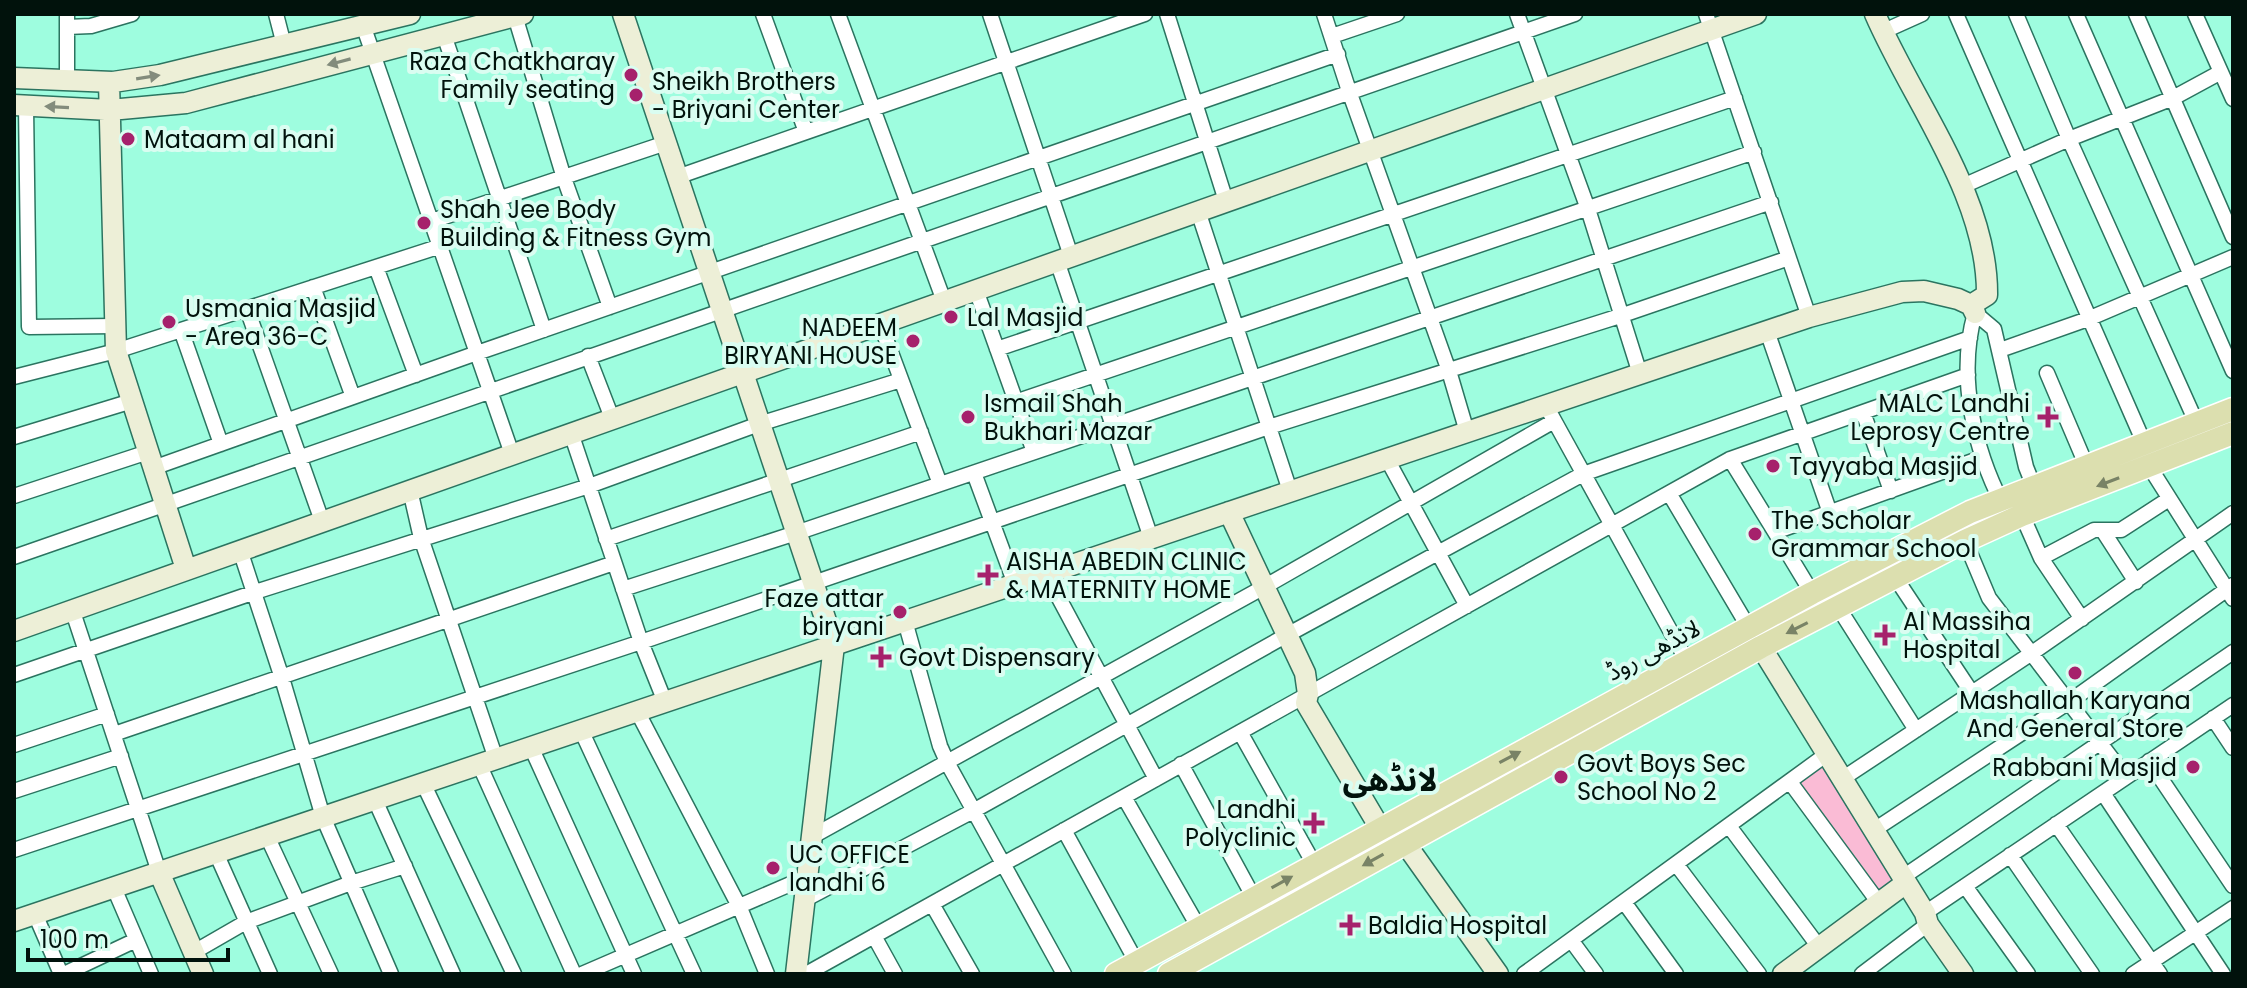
<svg xmlns="http://www.w3.org/2000/svg" width="2247" height="988" font-family="Poppins,'Noto Sans Arabic',sans-serif">
<rect width="100%" height="100%" fill="#9efddf"/>
<path fill="#fabbd5" d="M 1827,754 L 1906,883 L 1879,903 L 1790,782 Z"/>
<g fill="none" stroke-linecap="round" stroke-linejoin="round">
<defs>
<path id="street" d="M 276,14 L 284,45
M 763,14 L 806,132
M 838,14 L 944,301
M 990,14 L 1071,256
M 1167,14 L 1226,201
M 1324,14 L 1349,91 L 1449,371 L 1467,432
M 1517,14 L 1588,209 L 1640,374
M 1706,14 L 1809,317
M 1956,14 L 2145,445
M 2016,14 L 2069,139 L 2197,424
M 2076,14 L 2233,371
M 2136,14 L 2233,237
M 2195,14 L 2233,99
M 515,16 L 564,178 L 610,307
M 363,25 L 512,454
M 67,27 L 91,26 L 132,14
M 1882,32 L 1922,14
M 444,35 L 544,330
M 1332,36 L 1397,14
M 67,80 L 67,14
M 26,106 L 29,327 L 115,326
M 677,177 L 1145,14
M 1963,186 L 2069,139 L 2173,98 L 2221,72
M 1198,211 L 1290,491
M 432,221 L 666,143
M 1057,261 L 1151,538
M 376,267 L 416,375
M 313,287 L 353,397
M 976,290 L 1034,452
M 247,309 L 322,521
M 880,323 L 940,484
M 181,330 L 221,444
M 1767,331 L 1830,513
M 997,349 L 1735,98
M 2000,350 L 2088,319 L 2233,257
M 588,356 L 612,418
M 2047,373 L 2087,467
M 14,377 L 116,351 L 441,246
M 1015,402 L 1754,152
M 1863,412 L 1891,491
M 1550,413 L 1687,661
M 571,433 L 641,642 L 665,702
M 14,437 L 132,401
M 1387,459 L 1467,606
M 1730,459 L 1775,532
M 2149,466 L 2233,599
M 153,468 L 477,353 L 1338,54
M 974,473 L 1015,584
M 410,490 L 421,538 L 496,759
M 1669,493 L 1749,628
M 14,496 L 148,452
M 2003,505 C 1974,449 1957,376 1975,313 L 1994,329 L 2026,467 L 2034,487
M 2022,515 L 2041,558 L 2082,619
M 2103,531 L 2136,582
M 606,539 L 921,432
M 1965,541 L 1989,598 L 2126,777
M 240,550 L 282,678 L 323,817 L 391,974
M 14,557 L 1575,14
M 2041,558 L 2094,530 L 2121,530 L 2169,499
M 1046,574 L 1156,779
M 1895,577 L 1972,693
M 623,589 L 796,533 L 1771,202
M 1812,593 L 1775,532 L 1981,458
M 1838,607 L 1916,730
M 72,609 L 159,872
M 905,621 L 940,746 L 948,764 L 1064,974
M 14,675 L 255,592 L 589,486 L 759,424 L 901,380
M 637,711 L 740,908 L 767,974
M 2213,718 L 2233,748
M 581,730 L 694,974
M 1240,732 L 1314,864
M 114,734 L 614,563
M 14,745 L 107,714
M 531,747 L 634,974
M 2149,761 L 2233,886
M 479,764 L 574,974
M 1181,764 L 1254,898
M 1842,779 L 2032,653 L 2233,513
M 1790,782 L 1879,903
M 423,783 L 514,974
M 14,791 L 121,756
M 2103,793 L 2223,974
M 1124,797 L 1199,928
M 375,800 L 453,974
M 2056,824 L 2160,974
M 1729,826 L 1819,947
M 1064,830 L 1137,963
M 1874,830 L 2069,702 L 2233,585
M 267,836 L 331,974
M 813,836 L 1264,587 L 1554,421
M 14,850 L 641,642 L 1269,427 L 1620,316 L 1789,258
M 216,853 L 270,974
M 2010,855 L 2092,974
M 1676,864 L 1759,974
M 1903,877 L 2233,652
M 1965,886 L 2028,974
M 114,888 L 151,974
M 806,899 L 975,810 L 1287,635 L 1583,474 L 1970,338
M 1624,902 L 1676,974
M 932,904 L 972,974
M 1925,913 L 2233,705
M 35,914 L 61,974
M 874,936 L 895,974
M 1571,940 L 1596,974
M 194,952 L 246,922 L 351,883 L 405,866
M 64,974 L 136,940
M 582,974 L 809,876
M 806,974 L 1730,459 L 1968,375
M 1524,974 L 1827,754
M 1862,974 L 1928,924
M 2133,974 L 2233,908"/>
<path id="secondary" d="M 623,14 L 834,645 L 796,974
M 1875,14 C 1913,102 1988,196 1987,295 L 1971,305
M 14,78 L 113,82 L 160,75 L 410,14
M 109,82 L 116,351 L 186,569
M 14,105 L 110,110 L 186,103 L 523,14
M 1229,512 L 1305,673 L 1308,694 L 1306,703 L 1380,828
M 14,631 L 1756,14
M 1761,647 L 1925,913 L 1928,924 L 1963,974
M 1405,843 L 1498,974
M 159,872 L 203,974
M 14,921 L 1809,317 L 1902,292 L 1924,291 L 1958,299 L 1971,305 L 1975,313
M 1783,974 L 1906,883"/>
<path id="primary" d="M 1116,974 L 1812,593 L 1970,512 L 2233,409
M 1169,974 L 1761,647 L 1965,541 L 2022,515 L 2233,433"/>
</defs>
<use href="#street" stroke="#2b7460" stroke-width="17"/>
<use href="#secondary" stroke="#2b7460" stroke-width="23"/>
<use href="#primary" stroke="#fff" stroke-width="25"/>
<use href="#street" stroke="#fff" stroke-width="14"/>
<use href="#secondary" stroke="#edefd7" stroke-width="20"/>
<use href="#primary" stroke="#dcdfaf" stroke-width="22"/>
</g>
<defs><path id="oneway-solid" d="M-6-.8H1V-3.2L6.5 0L1 3.2V.8H-6Z" transform="scale(2)"/></defs>
<g fill="#838c7c">
<use href="#oneway-solid" transform="translate(339 62) rotate(165)"/>
<use href="#oneway-solid" transform="translate(148 77) rotate(-9)"/>
<use href="#oneway-solid" transform="translate(57 107) rotate(-177)"/>
</g>
<g fill="#798366">
<use href="#oneway-solid" transform="translate(2108 482) rotate(159)"/>
<use href="#oneway-solid" transform="translate(1797 628) rotate(153)"/>
<use href="#oneway-solid" transform="translate(1510 757) rotate(-28)"/>
<use href="#oneway-solid" transform="translate(1373 860) rotate(151)"/>
<use href="#oneway-solid" transform="translate(1282 882) rotate(-29)"/>
</g>
<g fill="#a6216c" stroke="#dafdf1" stroke-width="3">
<circle cx="631" cy="75" r="8"/>
<circle cx="636" cy="95" r="8"/>
<circle cx="128" cy="139" r="8"/>
<circle cx="424" cy="223" r="8"/>
<circle cx="951" cy="317" r="8"/>
<circle cx="169" cy="322" r="8"/>
<circle cx="913" cy="341" r="8"/>
<circle cx="968" cy="417" r="8"/>
<path d="M2044 405h8v8h8v8h-8v8h-8v-8h-8v-8h8z"/>
<circle cx="1773" cy="466" r="8"/>
<circle cx="1755" cy="534" r="8"/>
<path d="M984 563h8v8h8v8h-8v8h-8v-8h-8v-8h8z"/>
<circle cx="900" cy="612" r="8"/>
<path d="M1881 623h8v8h8v8h-8v8h-8v-8h-8v-8h8z"/>
<path d="M877 645h8v8h8v8h-8v8h-8v-8h-8v-8h8z"/>
<circle cx="2075" cy="673" r="8"/>
<circle cx="2193" cy="767" r="8"/>
<circle cx="1561" cy="777" r="8"/>
<path d="M1310 811h8v8h8v8h-8v8h-8v-8h-8v-8h8z"/>
<circle cx="773" cy="868" r="8"/>
<path d="M1346 913h8v8h8v8h-8v8h-8v-8h-8v-8h8z"/>
</g>
<g text-anchor="middle" dominant-baseline="central" stroke-width="8" stroke-linejoin="round" paint-order="stroke">
<g font-size="24" fill="#01120c" stroke="#dafdf1" text-anchor="start">
<text x="615" y="61" text-anchor="end">Raza Chatkharay<tspan x="615" dy="28">Family seating</tspan></text>
<text x="652" y="81">Sheikh Brothers<tspan x="652" dy="28">- Briyani Center</tspan></text>
<text x="144" y="139">Mataam al hani</text>
<text x="440" y="209">Shah Jee Body<tspan x="440" dy="28">Building &amp; Fitness Gym</tspan></text>
<text x="185" y="308">Usmania Masjid<tspan x="185" dy="28">- Area 36-C</tspan></text>
<text x="967" y="317">Lal Masjid</text>
<text x="897" y="327" text-anchor="end">NADEEM<tspan x="897" dy="28">BIRYANI HOUSE</tspan></text>
<text x="984" y="403">Ismail Shah<tspan x="984" dy="28">Bukhari Mazar</tspan></text>
<text x="2030" y="403" text-anchor="end">MALC Landhi<tspan x="2030" dy="28">Leprosy Centre</tspan></text>
<text x="1789" y="466">Tayyaba Masjid</text>
<text x="1771" y="520">The Scholar<tspan x="1771" dy="28">Grammar School</tspan></text>
<text x="1006" y="561">AISHA ABEDIN CLINIC<tspan x="1006" dy="28">&amp; MATERNITY HOME</tspan></text>
<text x="884" y="598" text-anchor="end">Faze attar<tspan x="884" dy="28">biryani</tspan></text>
<text x="1903" y="621">Al Massiha<tspan x="1903" dy="28">Hospital</tspan></text>
<text x="899" y="657">Govt Dispensary</text>
<text x="2075" y="700" text-anchor="middle">Mashallah Karyana<tspan x="2075" dy="28">And General Store</tspan></text>
<text x="1577" y="763">Govt Boys Sec<tspan x="1577" dy="28">School No 2</tspan></text>
<text x="2177" y="767" text-anchor="end">Rabbani Masjid</text>
<text x="1296" y="809" text-anchor="end">Landhi<tspan x="1296" dy="28">Polyclinic</tspan></text>
<text x="789" y="854">UC OFFICE<tspan x="789" dy="28">landhi 6</tspan></text>
<text x="1368" y="925">Baldia Hospital</text>
</g>
<g font-size="24" fill="#01120c" stroke="#dafdf1">
<text transform="translate(1653 650) rotate(-28)">لانڈھی روڈ</text>
</g>
<g font-size="32" font-weight="bold" fill="#01120c" stroke="#dafdf1">
<text x="1390" y="779">لانڈھی</text>
</g>
</g>
<rect width="2247" height="988" fill="none" stroke="#01120c" stroke-width="32"/>
<path d="M28 948v12h200v-12" fill="none" stroke="#01120c" stroke-width="4"/>
<text x="40" y="948" font-size="24" fill="#01120c" stroke="#dafdf1" stroke-width="6" paint-order="stroke">100 m</text>
</svg>
